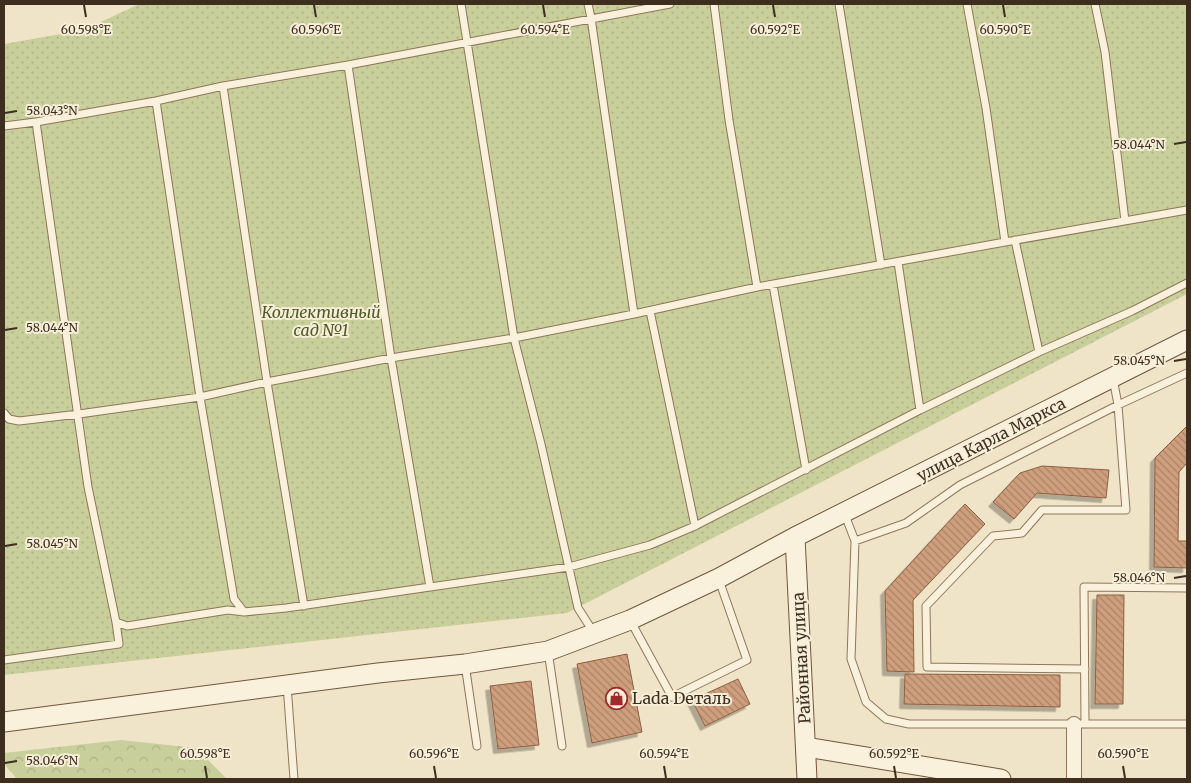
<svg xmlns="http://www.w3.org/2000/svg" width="1191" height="783" font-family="Merriweather,serif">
<defs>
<pattern id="forest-crowns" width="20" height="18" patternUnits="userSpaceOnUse" patternTransform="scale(1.25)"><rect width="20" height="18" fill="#c9cf9b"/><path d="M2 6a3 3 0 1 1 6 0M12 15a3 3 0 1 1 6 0" fill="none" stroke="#aeb285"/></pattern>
<pattern id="park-dots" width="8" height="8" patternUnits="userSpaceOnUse" patternTransform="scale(1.25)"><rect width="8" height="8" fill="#c9cf9b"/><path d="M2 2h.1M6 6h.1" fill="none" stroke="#aeb285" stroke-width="1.8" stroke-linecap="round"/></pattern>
<pattern id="building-back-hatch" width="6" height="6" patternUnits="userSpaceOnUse" patternTransform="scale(1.25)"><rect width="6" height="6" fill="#cf9f7d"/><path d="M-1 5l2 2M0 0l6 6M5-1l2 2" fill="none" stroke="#a98266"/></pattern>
<filter id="shadow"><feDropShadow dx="-4.5" dy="4.5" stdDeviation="0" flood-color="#0004"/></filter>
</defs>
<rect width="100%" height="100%" fill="#f0e4c8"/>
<path fill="url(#forest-crowns)" d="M 121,740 L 196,748 L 227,779 L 17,779 L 4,764 L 4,753 Z"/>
<path fill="url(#park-dots)" d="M 139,4 L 1187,4 L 1187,294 L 567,613 L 4,675 L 4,44 L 84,30 Z"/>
<path fill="url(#building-back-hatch)" stroke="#8d5f41" filter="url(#shadow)" d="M 1187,426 L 1187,463 L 1179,472 L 1178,541 L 1187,541 L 1187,568 L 1154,567 L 1155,458 Z
M 1042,466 L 1109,470 L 1106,498 L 1037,493 L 1014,519 L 993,502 L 1020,473 Z
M 965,504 L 985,524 L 913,600 L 914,672 L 887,671 L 885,591 Z
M 1097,595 L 1124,595 L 1123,704 L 1095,704 Z
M 627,654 L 642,732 L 592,743 L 577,664 Z
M 905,674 L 1060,675 L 1060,707 L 904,704 Z
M 738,679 L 750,704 L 705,726 L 692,700 Z
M 531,681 L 539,745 L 498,749 L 490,686 Z"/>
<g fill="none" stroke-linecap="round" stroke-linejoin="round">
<defs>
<path id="lane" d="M 461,4 L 514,338 L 541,444 L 578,608 L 594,633
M 588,4 L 591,18 L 634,314
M 714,4 L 729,120 L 757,287
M 839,4 L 881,265
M 967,4 L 986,108 L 1005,242
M 1095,4 L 1105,52 L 1125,221
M 348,65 L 391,358 L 430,587 L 569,567 L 650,545 L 695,526 L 920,410 L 1039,352 L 1132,311 L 1187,283
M 223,86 L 267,382 L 304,606
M 156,101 L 200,397 L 234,599 L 244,612 L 286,608 L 430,587
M 36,122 L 88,487 L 116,622 L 127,626 L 228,610 L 244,612
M 4,126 L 36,122 L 156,101 L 223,86 L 348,65 L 670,4
M 1015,240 L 1039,352
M 898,262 L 920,410
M 773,285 L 806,470
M 650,311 L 695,526
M 4,413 L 9,419 L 19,421 L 79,414 L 200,397 L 267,382 L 391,358 L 514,338 L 634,314 L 757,287 L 1005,242 L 1187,210
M 845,515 L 855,541 L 851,659 L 866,702 L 886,719 L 909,724 L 1187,724
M 855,541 L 906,523 L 960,485 L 1118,405 L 1187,373
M 630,620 L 672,697 L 747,660 L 719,580
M 548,651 L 562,746
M 4,660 L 119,644 L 116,622
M 465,664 L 477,746
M 1085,669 L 927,667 L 926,606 L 993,536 L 1022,533 L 1042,510 L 1126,510 L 1118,405 L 1113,378
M 287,685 L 294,779
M 1085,724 L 1084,587 L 1187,588"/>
<path id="street" d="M 1074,724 L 1074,779"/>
<path id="secondary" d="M 795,537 L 807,779
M 4,722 L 378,673 L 465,664 L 548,651 L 630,620 L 719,578 L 795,537 L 1187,340
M 806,747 L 1001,779"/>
</defs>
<use href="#lane" stroke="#8d765c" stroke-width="9"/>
<use href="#street" stroke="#8d765c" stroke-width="16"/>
<use href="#secondary" stroke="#6f573f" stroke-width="21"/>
<use href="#lane" stroke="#faf1dc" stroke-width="7"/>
<use href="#street" stroke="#faf1dc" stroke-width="14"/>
<use href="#secondary" stroke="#faf1dc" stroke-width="19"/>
</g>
<path fill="none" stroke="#3d2e20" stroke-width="2" d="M 84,5 L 86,17M 314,5 L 316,17M 543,5 L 545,17M 773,5 L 775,17M 1003,5 L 1005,17M 5,113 L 17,111M 1174,144 L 1186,142M 5,330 L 17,328M 1174,361 L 1186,359M 5,546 L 17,544M 1174,578 L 1186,576M 5,763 L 17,761M 205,766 L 207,778M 434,766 L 436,778M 664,766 L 666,778M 894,766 L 896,778M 1123,766 L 1125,778"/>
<defs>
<symbol id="shop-ring" viewBox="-11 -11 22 22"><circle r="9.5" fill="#f7eed8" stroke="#9e2a2b" stroke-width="1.5"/><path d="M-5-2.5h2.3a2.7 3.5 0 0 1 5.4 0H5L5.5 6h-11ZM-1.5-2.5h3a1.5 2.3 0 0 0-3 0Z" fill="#9e2a2b"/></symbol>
</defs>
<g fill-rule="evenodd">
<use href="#shop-ring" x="604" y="686" width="25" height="25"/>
</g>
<g text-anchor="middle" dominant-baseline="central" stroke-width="4" stroke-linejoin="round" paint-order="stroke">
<g font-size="16" font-style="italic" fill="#4d5a26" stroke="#f7eed8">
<text x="321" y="312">Коллективный<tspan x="321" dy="18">сад №1</tspan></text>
</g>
<g font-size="16" fill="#3d2e20" stroke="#f7eed8">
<text transform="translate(991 439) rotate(-27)">улица Карла Маркса</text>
<text transform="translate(801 658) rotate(-93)">Районная улица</text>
</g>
<g font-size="16" fill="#3d2e20" stroke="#f7eed8" text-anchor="start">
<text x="632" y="698">Lada Dеталь</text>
</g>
</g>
<g font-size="12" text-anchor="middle" fill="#3d2e20" stroke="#f7eed8" stroke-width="4" stroke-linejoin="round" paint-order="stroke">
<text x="86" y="34">60.598°E</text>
<text x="316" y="34">60.596°E</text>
<text x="545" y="34">60.594°E</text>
<text x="775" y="34">60.592°E</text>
<text x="1005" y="34">60.590°E</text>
<text x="52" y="115">58.043°N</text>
<text x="1139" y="149">58.044°N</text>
<text x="52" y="332">58.044°N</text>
<text x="1139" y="365">58.045°N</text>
<text x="52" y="548">58.045°N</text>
<text x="1139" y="582">58.046°N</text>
<text x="205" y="758">60.598°E</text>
<text x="434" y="758">60.596°E</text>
<text x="664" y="758">60.594°E</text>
<text x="894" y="758">60.592°E</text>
<text x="1123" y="758">60.590°E</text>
<text x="52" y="765">58.046°N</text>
</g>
<rect width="1191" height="783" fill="none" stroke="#3d2e20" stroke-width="10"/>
</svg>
